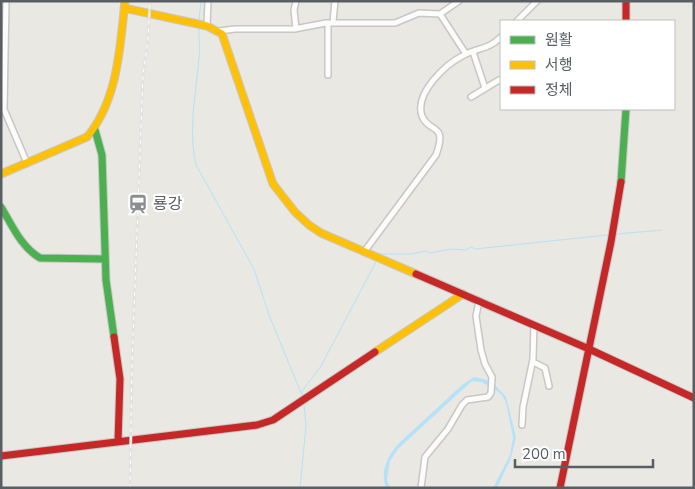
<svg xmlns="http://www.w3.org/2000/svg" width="695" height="489" font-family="'Nunito Sans','Noto Sans KR',sans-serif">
<rect width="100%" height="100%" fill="#eae8e3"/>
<path fill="#b5e2f7" d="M 474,377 L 484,379 L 491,382 L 491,387 L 481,382 L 472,381 L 398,449 L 390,461 L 387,480 L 390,488 L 386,488 C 380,471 387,457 398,444 L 462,385 Z
M 494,384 L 506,397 L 516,437 L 511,458 L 497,488 L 493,488 L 510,455 L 513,438 L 506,402 L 501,394 L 494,389 Z"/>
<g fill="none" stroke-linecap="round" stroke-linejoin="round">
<path stroke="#b5e2f7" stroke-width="1" d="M 199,20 L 201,1
M 199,27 C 198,37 201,48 199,58 C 196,93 188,130 196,165 L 254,269 L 269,315 L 301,393
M 617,234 L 662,230
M 380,254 L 411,254 L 426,251 L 430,253 L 451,249 L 465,250 L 471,247 L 475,249 L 607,235
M 302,398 L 302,391 L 321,366 L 377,260
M 300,488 L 306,426 L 304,404"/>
<defs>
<path id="street" d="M 296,1 L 294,10 L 296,29
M 440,14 L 459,1
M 517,21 L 537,1
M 333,22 L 335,1
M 207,26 L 208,1
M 219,31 L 235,29 L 294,29 L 326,23 L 395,23 L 419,13 L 440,14 L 466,54
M 473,52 L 485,88
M 328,75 L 328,23
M 471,97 L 499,80
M 3,107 L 27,163
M 4,109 L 6,1
M 364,252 L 436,155 C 448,122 429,134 422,116 C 414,93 446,64 464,55 C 479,47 488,50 501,37
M 533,362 L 545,368 L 549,386
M 522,425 L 523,407 L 533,359 L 534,325
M 421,488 L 425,457 L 448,429 L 462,405 L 467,400 L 488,397 L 491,393 L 492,377 L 485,364 L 481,350 L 476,316 L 479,301"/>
<path id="fast" d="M 95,130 L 102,155 L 106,280 L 114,337
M 621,182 L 626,109
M 1,207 C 12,225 21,247 40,258 L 105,259"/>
<path id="slow" d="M 124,8 L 207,26 L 222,34 L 273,184 L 295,212 L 309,225 L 321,233 L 416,274
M 1,174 L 87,137 C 118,100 120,47 125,1
M 375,352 L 463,294"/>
<path id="jam" d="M 626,1 L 626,21
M 416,274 L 589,349 L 694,398
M 114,337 L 120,379 L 118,442
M 1,456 L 257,425 L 273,420 L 375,352
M 560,488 L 611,242 L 621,182"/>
</defs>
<use href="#street" stroke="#c6c7c6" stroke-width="8"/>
<use href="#fast" stroke="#c7c7c7" stroke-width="9"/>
<use href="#slow" stroke="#c7c7c7" stroke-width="9"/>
<use href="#jam" stroke="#c7c7c7" stroke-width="9"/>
<use href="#street" stroke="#fcfcfb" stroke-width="5"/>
<use href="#fast" stroke="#4caf50" stroke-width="7"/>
<use href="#slow" stroke="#ffc107" stroke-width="7"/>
<use href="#jam" stroke="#c62828" stroke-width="7"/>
<defs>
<path id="rail" d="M 130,488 L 132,364 L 143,75 L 148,39 L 150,1"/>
</defs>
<use href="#rail" stroke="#e2e2e1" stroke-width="3"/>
<use href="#rail" stroke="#fff" stroke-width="1" stroke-dasharray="4" stroke-linecap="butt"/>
</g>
<defs>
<symbol id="station-bare" viewBox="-9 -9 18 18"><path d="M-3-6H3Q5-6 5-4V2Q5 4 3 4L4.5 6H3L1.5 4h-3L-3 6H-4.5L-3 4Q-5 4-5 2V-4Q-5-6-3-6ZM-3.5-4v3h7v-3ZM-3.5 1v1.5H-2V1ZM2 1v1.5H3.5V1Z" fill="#8c8e8f" stroke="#fff" stroke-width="2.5" paint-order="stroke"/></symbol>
</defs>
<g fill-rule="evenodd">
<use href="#station-bare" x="124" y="190" width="28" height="28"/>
</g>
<g text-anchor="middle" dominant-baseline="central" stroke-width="4.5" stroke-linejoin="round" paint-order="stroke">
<g font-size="16" fill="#595e62" stroke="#fff" text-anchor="start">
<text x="153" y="204">룡강</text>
</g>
</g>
<rect width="695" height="489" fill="none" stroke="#595e62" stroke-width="5"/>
<rect x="500" y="20" width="175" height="90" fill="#ffffff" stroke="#bdbfc0"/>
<rect x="510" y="36" width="25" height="8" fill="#4caf50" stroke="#bdbfc0"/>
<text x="545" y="45" font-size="15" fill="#595e62">원활</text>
<rect x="510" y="61" width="25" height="8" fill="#ffc107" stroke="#bdbfc0"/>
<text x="545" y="70" font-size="15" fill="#595e62">서행</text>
<rect x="510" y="86" width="25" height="8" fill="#c62828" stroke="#bdbfc0"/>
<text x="545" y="95" font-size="15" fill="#595e62">정체</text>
<path d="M515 459v8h138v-8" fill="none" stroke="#595e62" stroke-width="2.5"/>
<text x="522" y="459" font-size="15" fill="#595e62" stroke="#ffffff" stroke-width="4" paint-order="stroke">200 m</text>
</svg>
